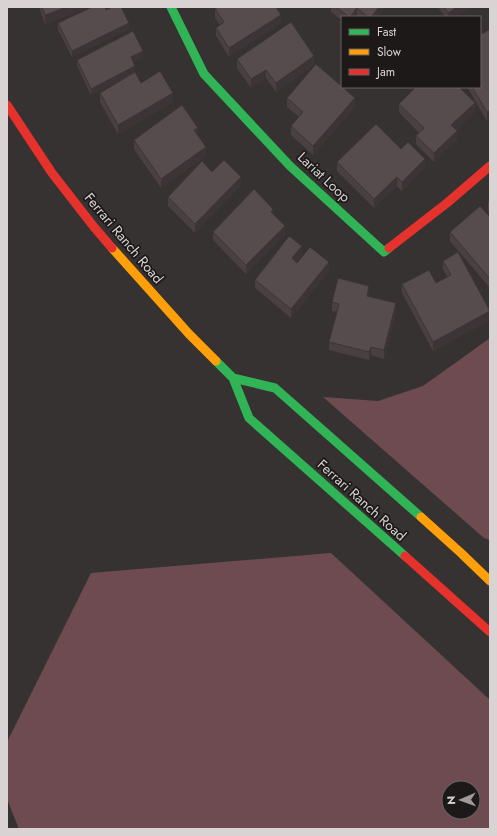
<svg xmlns="http://www.w3.org/2000/svg" width="497" height="836" font-family="Jost,sans-serif">
<rect width="100%" height="100%" fill="#373232"/>
<path fill="#6d4b51" fill-rule="evenodd" d="M 490,338 L 490,540 L 484,538 L 323,397 L 378,401 L 423,386 Z
M 331,553 L 490,700 L 490,829 L 19,829 L 7,799 L 7,742 L 91,573 ZM 449,788 L 473,788 L 473,812 L 449,812 Z"/>
<g fill="none" stroke-linecap="round" stroke-linejoin="round">
<path stroke="#30b455" stroke-width="9" d="M 171,7 L 204,74 L 290,166 L 384,252 L 389,248
M 216,361 L 233,378 L 249,418 L 405,556
M 233,378 L 275,388 L 421,517"/>
<path stroke="#ff9f0a" stroke-width="9" d="M 112,248 L 189,334 L 216,361
M 421,517 L 461,553 L 490,581"/>
<path stroke="#e5322d" stroke-width="9" d="M 7,105 L 52,173 L 94,227 L 112,248
M 389,248 L 447,203 L 490,166
M 405,556 L 490,632"/>
</g>
<path fill="#4a4042" d="M 39,7 L 89,7 L 45,24 Z
M 331,7 L 385,7 L 378,17 L 342,17 L 342,20 L 331,12 Z
M 438,7 L 470,7 L 455,17 L 445,17 Z
M 215,9 L 281,23 L 229,57 L 216,36 L 216,28 L 220,25 L 215,18 Z
M 106,10 L 129,29 L 72,57 L 58,30 L 58,23 Z
M 490,29 L 487,121 L 467,87 L 480,87 Z
M 143,57 L 133,62 L 135,72 L 91,95 L 77,66 L 77,60 Z
M 237,59 L 314,65 L 276,92 L 266,78 L 251,88 L 237,68 Z
M 141,83 L 173,102 L 118,134 L 100,102 L 100,93 Z
M 287,98 L 355,107 L 313,155 L 291,135 L 291,126 L 299,117 L 287,107 Z
M 399,104 L 475,111 L 456,130 L 457,140 L 434,162 L 416,144 L 416,136 L 419,133 L 399,112 Z
M 198,135 L 206,156 L 161,188 L 134,149 L 134,140 Z
M 401,149 L 425,167 L 402,191 L 397,186 L 374,208 L 337,171 L 337,162 Z
M 212,172 L 241,185 L 195,233 L 168,206 L 168,197 Z
M 490,200 L 490,213 L 488,211 L 488,202 Z
M 273,214 L 285,234 L 246,274 L 213,240 L 213,232 Z
M 490,217 L 490,288 L 450,241 L 450,232 Z
M 302,255 L 296,262 L 297,263 L 329,271 L 291,318 L 255,288 L 255,280 Z
M 443,261 L 490,320 L 433,351 L 402,293 L 402,284 L 436,283 L 447,277 L 443,269 Z
M 369,295 L 369,296 L 396,312 L 384,359 L 371,355 L 369,360 L 329,350 L 329,342 L 337,312 L 332,311 L 332,302 Z"/>
<path fill="#3c3436" d="M 67,7 L 89,7 L 45,24 L 45,15 Z
M 379,7 L 385,7 L 378,17 L 371,17 Z
M 457,7 L 470,7 L 455,17 L 448,17 L 448,13 Z
M 357,8 L 357,17 L 350,17 Z
M 281,15 L 281,23 L 229,57 L 229,48 Z
M 129,23 L 129,29 L 72,57 L 72,51 Z
M 143,51 L 143,57 L 131,63 L 131,57 Z
M 314,56 L 314,65 L 276,92 L 276,83 Z
M 135,66 L 135,72 L 91,95 L 91,89 Z
M 266,70 L 266,78 L 251,88 L 251,79 Z
M 173,93 L 173,102 L 118,134 L 118,125 Z
M 355,98 L 355,107 L 313,155 L 313,146 Z
M 475,103 L 475,111 L 451,134 L 451,125 Z
M 490,110 L 490,119 L 487,121 L 487,112 Z
M 198,128 L 198,136 L 194,130 Z
M 457,131 L 457,140 L 434,162 L 434,153 Z
M 206,147 L 206,156 L 161,188 L 161,179 Z
M 425,159 L 425,167 L 402,191 L 402,182 Z
M 241,177 L 241,185 L 195,233 L 195,224 Z
M 397,177 L 397,186 L 374,208 L 374,199 Z
M 273,209 L 273,217 L 271,212 Z
M 285,226 L 285,234 L 246,274 L 246,265 Z
M 302,246 L 302,255 L 292,267 L 292,258 Z
M 329,262 L 329,271 L 291,318 L 291,309 Z
M 369,286 L 369,295 L 367,304 L 367,296 Z
M 396,303 L 396,312 L 384,359 L 384,350 Z
M 490,311 L 490,320 L 433,351 L 433,342 Z
M 371,347 L 371,355 L 369,360 L 369,352 Z"/>
<path fill="#564b4d" stroke="#3c3436" d="M 42,7 L 67,7 L 45,15 Z
M 92,7 L 105,7 L 106,10 L 112,7 L 121,7 L 129,23 L 72,51 L 58,23 Z
M 218,7 L 276,7 L 281,15 L 229,48 L 216,28 L 224,22 L 215,9 Z
M 336,7 L 379,7 L 371,17 L 368,17 L 357,8 L 350,17 L 349,17 Z
M 444,7 L 457,7 L 448,13 Z
M 291,22 L 314,56 L 276,83 L 266,70 L 251,79 L 237,59 Z
M 490,29 L 490,110 L 487,112 L 472,87 L 480,87 L 480,35 Z
M 133,31 L 143,51 L 131,57 L 135,66 L 91,89 L 77,60 Z
M 316,64 L 355,98 L 313,146 L 291,126 L 303,112 L 287,98 Z
M 160,71 L 173,93 L 118,125 L 100,93 L 135,72 L 141,83 Z
M 416,87 L 459,87 L 475,103 L 451,125 L 457,131 L 434,153 L 416,136 L 424,128 L 399,104 Z
M 182,105 L 198,128 L 194,130 L 206,147 L 161,179 L 134,140 Z
M 376,124 L 401,149 L 408,142 L 425,159 L 402,182 L 397,177 L 374,199 L 337,162 Z
M 224,160 L 241,177 L 195,224 L 168,197 L 202,161 L 212,172 Z
M 254,189 L 273,209 L 271,212 L 285,226 L 246,265 L 213,232 Z
M 480,206 L 490,217 L 490,279 L 450,232 Z
M 289,236 L 302,246 L 292,258 L 297,263 L 310,247 L 329,262 L 291,309 L 255,280 Z
M 458,252 L 490,311 L 433,342 L 402,284 L 429,270 L 436,283 L 451,275 L 443,261 Z
M 338,278 L 369,286 L 367,296 L 396,303 L 384,350 L 371,347 L 369,352 L 329,342 L 339,304 L 332,302 Z"/>
<g text-anchor="middle" dominant-baseline="central" stroke-width="3.5" stroke-linejoin="round" paint-order="stroke">
<g font-size="14" fill="#d9d3d3" stroke="#1d1919">
<text transform="translate(324 177) rotate(43)">Lariat Loop</text>
<text transform="translate(124 238) rotate(50)">Ferrari Ranch Road</text>
<text transform="translate(362 500) rotate(42)">Ferrari Ranch Road</text>
</g>
</g>
<rect width="497" height="836" fill="none" stroke="#d9d3d3" stroke-width="16"/>
<rect x="341" y="16" width="140" height="72" fill="#1d1919" stroke="#686363"/>
<rect x="349" y="29" width="20" height="6" fill="#30b455" stroke="#686363"/>
<text x="377" y="36" font-size="12" fill="#d9d3d3">Fast</text>
<rect x="349" y="49" width="20" height="6" fill="#ff9f0a" stroke="#686363"/>
<text x="377" y="56" font-size="12" fill="#d9d3d3">Slow</text>
<rect x="349" y="69" width="20" height="6" fill="#e5322d" stroke="#686363"/>
<text x="377" y="76" font-size="12" fill="#d9d3d3">Jam</text>
<g transform="translate(461 800) rotate(268)"><circle r="19" fill="#1d1919" stroke="#686363"/>
<path d="M0-3L7 15L0 10L-7 15Z" fill="#a09b9b"/>
<text y="-6" font-size="11" font-weight="bold" text-anchor="middle" fill="#d9d3d3">N</text>
</g>
</svg>
